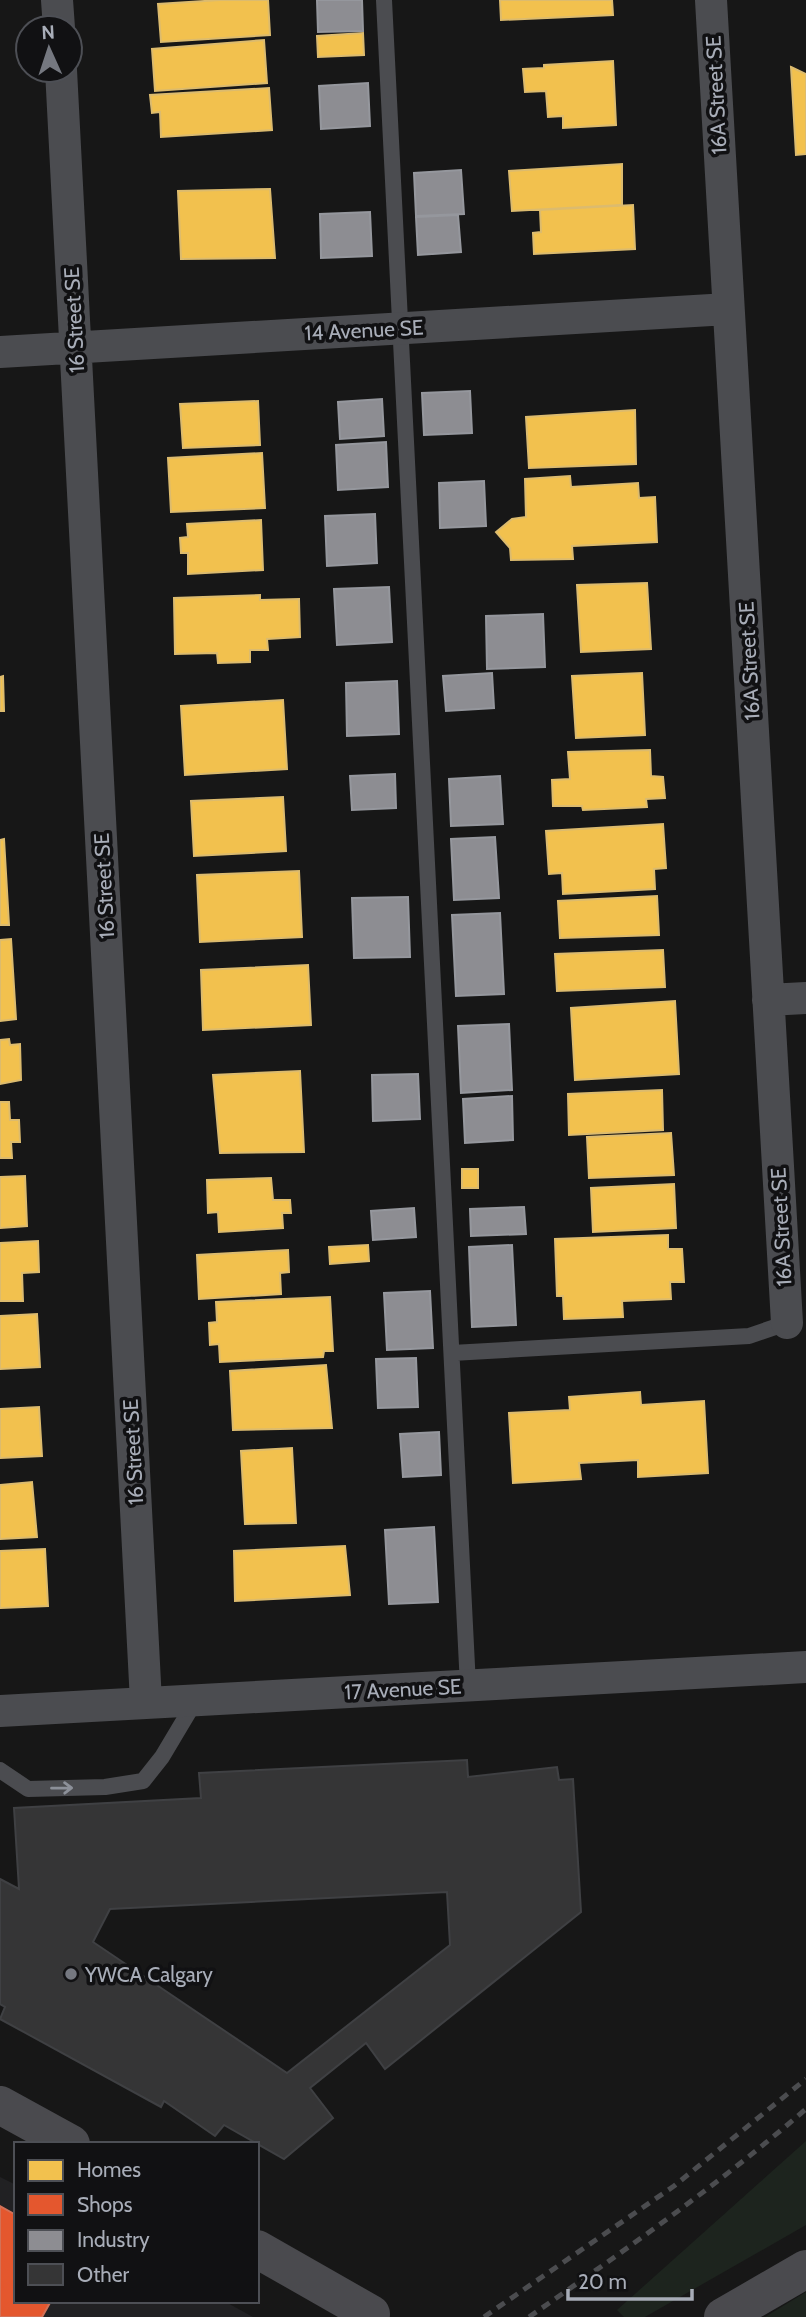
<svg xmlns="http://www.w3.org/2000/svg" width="806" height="2317" font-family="Cabin,sans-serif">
<rect width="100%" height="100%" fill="#171717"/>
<path fill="#212123" d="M 0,2177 L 16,2185 L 16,2301 L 224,2301 L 253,2317 L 0,2317 Z"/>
<path fill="#1d241e" d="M 806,2141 L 806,2225 L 645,2317 L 624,2317 L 617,2310 Z
M 806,2292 L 806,2317 L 765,2317 Z"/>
<path fill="#f2c14e" stroke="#dcbb6e" stroke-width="2" d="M 220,0 L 268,0 L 270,35 L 161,42 L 158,4 Z
M 500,0 L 612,0 L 613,15 L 501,20 Z
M 363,33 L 364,55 L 318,57 L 317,36 Z
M 264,40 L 267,83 L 155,91 L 152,49 Z
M 613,61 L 616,125 L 563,128 L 563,116 L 548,117 L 546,91 L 525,92 L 523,69 L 544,68 L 544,65 Z
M 791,67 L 806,74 L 806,154 L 796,155 Z
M 269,88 L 272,130 L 161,137 L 160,112 L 152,113 L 150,95 Z
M 622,164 L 622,205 L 512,211 L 509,171 Z
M 270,189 L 275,258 L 181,259 L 178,191 Z
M 633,205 L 635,249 L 534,254 L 533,233 L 541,232 L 540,210 Z
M 258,401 L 260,445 L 183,448 L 180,404 Z
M 635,410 L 636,464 L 529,468 L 526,417 Z
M 262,453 L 265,508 L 171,512 L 168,458 Z
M 570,476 L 571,487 L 638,483 L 639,498 L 655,497 L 657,542 L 572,546 L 573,559 L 511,560 L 510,548 L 496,532 L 512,519 L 526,517 L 525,479 Z
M 261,520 L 263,570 L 188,574 L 188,553 L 181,553 L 180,538 L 188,537 L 187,524 Z
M 647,583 L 651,649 L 581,652 L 577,585 Z
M 260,595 L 260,600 L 299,599 L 300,637 L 267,639 L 268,650 L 250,650 L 250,662 L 218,663 L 217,653 L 175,654 L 174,598 Z
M 642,673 L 645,735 L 576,738 L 572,676 Z
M 3,676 L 4,711 L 0,711 L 0,677 Z
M 283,700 L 287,769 L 185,775 L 181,706 Z
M 650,750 L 651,776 L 663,777 L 665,798 L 646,799 L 647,807 L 583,810 L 582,806 L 553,806 L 552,780 L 570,779 L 568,752 Z
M 283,797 L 286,851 L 194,856 L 191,801 Z
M 663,824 L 666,868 L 654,869 L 655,889 L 563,894 L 562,873 L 549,874 L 546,831 Z
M 4,839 L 9,925 L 0,925 L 0,840 Z
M 299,871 L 302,937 L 200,942 L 197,875 Z
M 657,896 L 659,935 L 560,938 L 558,901 Z
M 11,939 L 16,1019 L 0,1021 L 0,940 Z
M 663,950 L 665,987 L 557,991 L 555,954 Z
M 308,965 L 311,1025 L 203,1030 L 201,970 Z
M 675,1001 L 679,1074 L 575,1080 L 571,1008 Z
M 9,1039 L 10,1045 L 20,1044 L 21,1080 L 0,1084 L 0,1040 Z
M 300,1071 L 304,1152 L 220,1153 L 213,1075 Z
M 662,1090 L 663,1130 L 569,1135 L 568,1094 Z
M 0,1102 L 9,1102 L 10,1120 L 19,1120 L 20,1142 L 11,1142 L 12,1158 L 0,1158 Z
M 671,1133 L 674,1175 L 589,1178 L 587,1137 Z
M 462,1169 L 478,1169 L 478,1188 L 462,1188 Z
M 25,1176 L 27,1226 L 0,1228 L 0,1177 Z
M 271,1178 L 273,1200 L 290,1200 L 291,1213 L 282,1213 L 283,1228 L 219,1232 L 218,1212 L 208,1213 L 207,1180 Z
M 674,1184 L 676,1228 L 593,1232 L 591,1188 Z
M 668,1235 L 668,1249 L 682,1249 L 684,1282 L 670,1282 L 671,1299 L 622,1301 L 623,1317 L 564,1319 L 563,1296 L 557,1296 L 555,1239 Z
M 38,1241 L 39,1272 L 22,1273 L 23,1301 L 0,1301 L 0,1243 Z
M 368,1245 L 369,1261 L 330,1264 L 329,1247 Z
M 288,1250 L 289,1272 L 280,1273 L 281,1294 L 199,1299 L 197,1255 Z
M 330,1297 L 333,1351 L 324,1351 L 323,1357 L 220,1362 L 219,1344 L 210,1345 L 209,1323 L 217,1322 L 216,1302 Z
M 37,1314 L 40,1367 L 0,1369 L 0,1316 Z
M 326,1365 L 332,1428 L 233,1430 L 230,1371 Z
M 640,1392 L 641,1405 L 704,1401 L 708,1473 L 638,1477 L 638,1460 L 579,1463 L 581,1479 L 513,1483 L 509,1413 L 570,1410 L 569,1397 Z
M 39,1407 L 42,1456 L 0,1458 L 0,1409 Z
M 292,1448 L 296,1523 L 245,1524 L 241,1451 Z
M 32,1482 L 37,1537 L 0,1539 L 0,1485 Z
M 345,1546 L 350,1595 L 235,1601 L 234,1551 Z
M 45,1549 L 48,1606 L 0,1608 L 0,1551 Z"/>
<path fill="#e4572e" stroke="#d27157" stroke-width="2" d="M 0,2206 L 16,2215 L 16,2301 L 51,2301 L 42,2317 L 0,2317 Z"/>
<path fill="#8d8d92" stroke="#95979d" stroke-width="2" d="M 317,0 L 362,0 L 363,31 L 318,32 Z
M 368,83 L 370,126 L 321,129 L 319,86 Z
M 461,170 L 464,214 L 416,216 L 414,173 Z
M 370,212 L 372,256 L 321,258 L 320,214 Z
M 458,215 L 461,252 L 418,255 L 416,217 Z
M 470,391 L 472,433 L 424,435 L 422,393 Z
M 382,399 L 384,436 L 340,439 L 338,402 Z
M 386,442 L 388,487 L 338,490 L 336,445 Z
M 484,481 L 486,526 L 440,528 L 439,483 Z
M 375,514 L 377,563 L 327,566 L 325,516 Z
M 389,587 L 392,642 L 337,645 L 334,589 Z
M 543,614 L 545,667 L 487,669 L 486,616 Z
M 492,673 L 494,708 L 446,711 L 443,676 Z
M 397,681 L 399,734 L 347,736 L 346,683 Z
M 395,774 L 396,808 L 352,810 L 350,776 Z
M 500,776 L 503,824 L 451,826 L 449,779 Z
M 495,837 L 499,898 L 454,900 L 451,839 Z
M 408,897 L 410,957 L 354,958 L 352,898 Z
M 500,913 L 504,994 L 456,996 L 452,915 Z
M 509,1024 L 512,1090 L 461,1093 L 458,1026 Z
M 418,1074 L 420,1119 L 373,1121 L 372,1075 Z
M 512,1096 L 513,1140 L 465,1143 L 463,1099 Z
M 524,1207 L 526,1234 L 471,1236 L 470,1209 Z
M 414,1208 L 416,1237 L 373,1240 L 371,1211 Z
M 512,1245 L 516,1325 L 472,1327 L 469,1247 Z
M 430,1291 L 433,1348 L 387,1350 L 384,1293 Z
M 416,1358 L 418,1407 L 378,1408 L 376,1359 Z
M 439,1432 L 441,1475 L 403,1477 L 400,1434 Z
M 434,1527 L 438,1602 L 389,1604 L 385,1530 Z"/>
<path fill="#353536" stroke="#3f4043" stroke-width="2" fill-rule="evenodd" d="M 467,1760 L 468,1777 L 557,1767 L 559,1780 L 573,1779 L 581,1912 L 385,2069 L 366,2043 L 310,2088 L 333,2118 L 284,2159 L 224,2125 L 215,2136 L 164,2101 L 161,2107 L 0,2019 L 5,2007 L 0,2004 L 0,1879 L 19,1889 L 14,1808 L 201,1798 L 199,1773 ZM 447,1892 L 450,1945 L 287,2073 L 93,1942 L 110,1909 Z"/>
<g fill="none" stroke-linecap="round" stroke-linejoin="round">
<path stroke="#4b4c50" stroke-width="16" d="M 384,0 L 468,1686
M 452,1353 L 749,1336 L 787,1323
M 0,1770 L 28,1789 L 105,1787 L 143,1781 L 162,1757 L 196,1700"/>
<path stroke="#4b4c50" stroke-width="32" d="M 57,0 L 59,28
M 711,0 L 787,1323
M 61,70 L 146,1702
M 0,352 L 728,309
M 768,1000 L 806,998
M 0,1711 L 806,1667"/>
<path stroke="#4a4a4e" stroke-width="38" d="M 0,2105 L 71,2144
M 257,2249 L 371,2314
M 723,2317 L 806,2269"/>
<path stroke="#4b4c4f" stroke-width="5" stroke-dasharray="9 7" stroke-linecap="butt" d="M 484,2317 L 674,2186 L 806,2079
M 529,2317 C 624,2251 718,2185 806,2109"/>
</g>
<defs><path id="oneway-shaft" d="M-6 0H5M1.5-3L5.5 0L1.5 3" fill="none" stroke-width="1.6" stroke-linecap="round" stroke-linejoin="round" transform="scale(1.75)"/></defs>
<use stroke="#8c9099" href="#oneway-shaft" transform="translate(62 1788) rotate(-1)"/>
<circle fill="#757880" stroke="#111113" stroke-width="2.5" cx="71" cy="1974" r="7"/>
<g text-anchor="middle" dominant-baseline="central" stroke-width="7" stroke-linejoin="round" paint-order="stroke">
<g font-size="21" fill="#a8adb8" stroke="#111113">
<text transform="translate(716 95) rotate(-93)">16A Street SE</text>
<text transform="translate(74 320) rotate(-93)">16 Street SE</text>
<text transform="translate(364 330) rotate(-3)">14 Avenue SE</text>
<text transform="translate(749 661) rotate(-93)">16A Street SE</text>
<text transform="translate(104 886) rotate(-93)">16 Street SE</text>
<text transform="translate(781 1227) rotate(-93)">16A Street SE</text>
<text transform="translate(133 1452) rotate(-93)">16 Street SE</text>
<text transform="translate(403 1689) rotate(-3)">17 Avenue SE</text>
</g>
<g font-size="21" fill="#a8adb8" stroke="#111113" text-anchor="start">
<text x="85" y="1974">YWCA Calgary</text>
</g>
</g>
<rect x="14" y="2142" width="245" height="161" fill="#111113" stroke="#4d4f55" stroke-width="2"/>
<rect x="28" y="2160" width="35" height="21" fill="#f2c14e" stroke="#4d4f55" stroke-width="2"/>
<text x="77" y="2177" font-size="21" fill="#a8adb8">Homes</text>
<rect x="28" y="2194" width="35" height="21" fill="#e4572e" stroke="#4d4f55" stroke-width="2"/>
<text x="77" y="2212" font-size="21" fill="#a8adb8">Shops</text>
<rect x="28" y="2230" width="35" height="21" fill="#8d8d92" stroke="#4d4f55" stroke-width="2"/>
<text x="77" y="2247" font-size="21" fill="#a8adb8">Industry</text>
<rect x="28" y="2264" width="35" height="21" fill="#353536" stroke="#4d4f55" stroke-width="2"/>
<text x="77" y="2282" font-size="21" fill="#a8adb8">Other</text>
<g transform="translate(49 49) rotate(357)"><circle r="33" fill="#111113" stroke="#4d4f55" stroke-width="2"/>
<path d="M0-5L12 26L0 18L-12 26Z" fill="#757880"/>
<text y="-10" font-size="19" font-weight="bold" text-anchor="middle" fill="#a8adb8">N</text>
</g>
<path d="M568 2289v10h124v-10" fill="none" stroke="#a8adb8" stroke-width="3.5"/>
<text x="578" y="2289" font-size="21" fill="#a8adb8" stroke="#111113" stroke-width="5" paint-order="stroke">20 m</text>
</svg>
